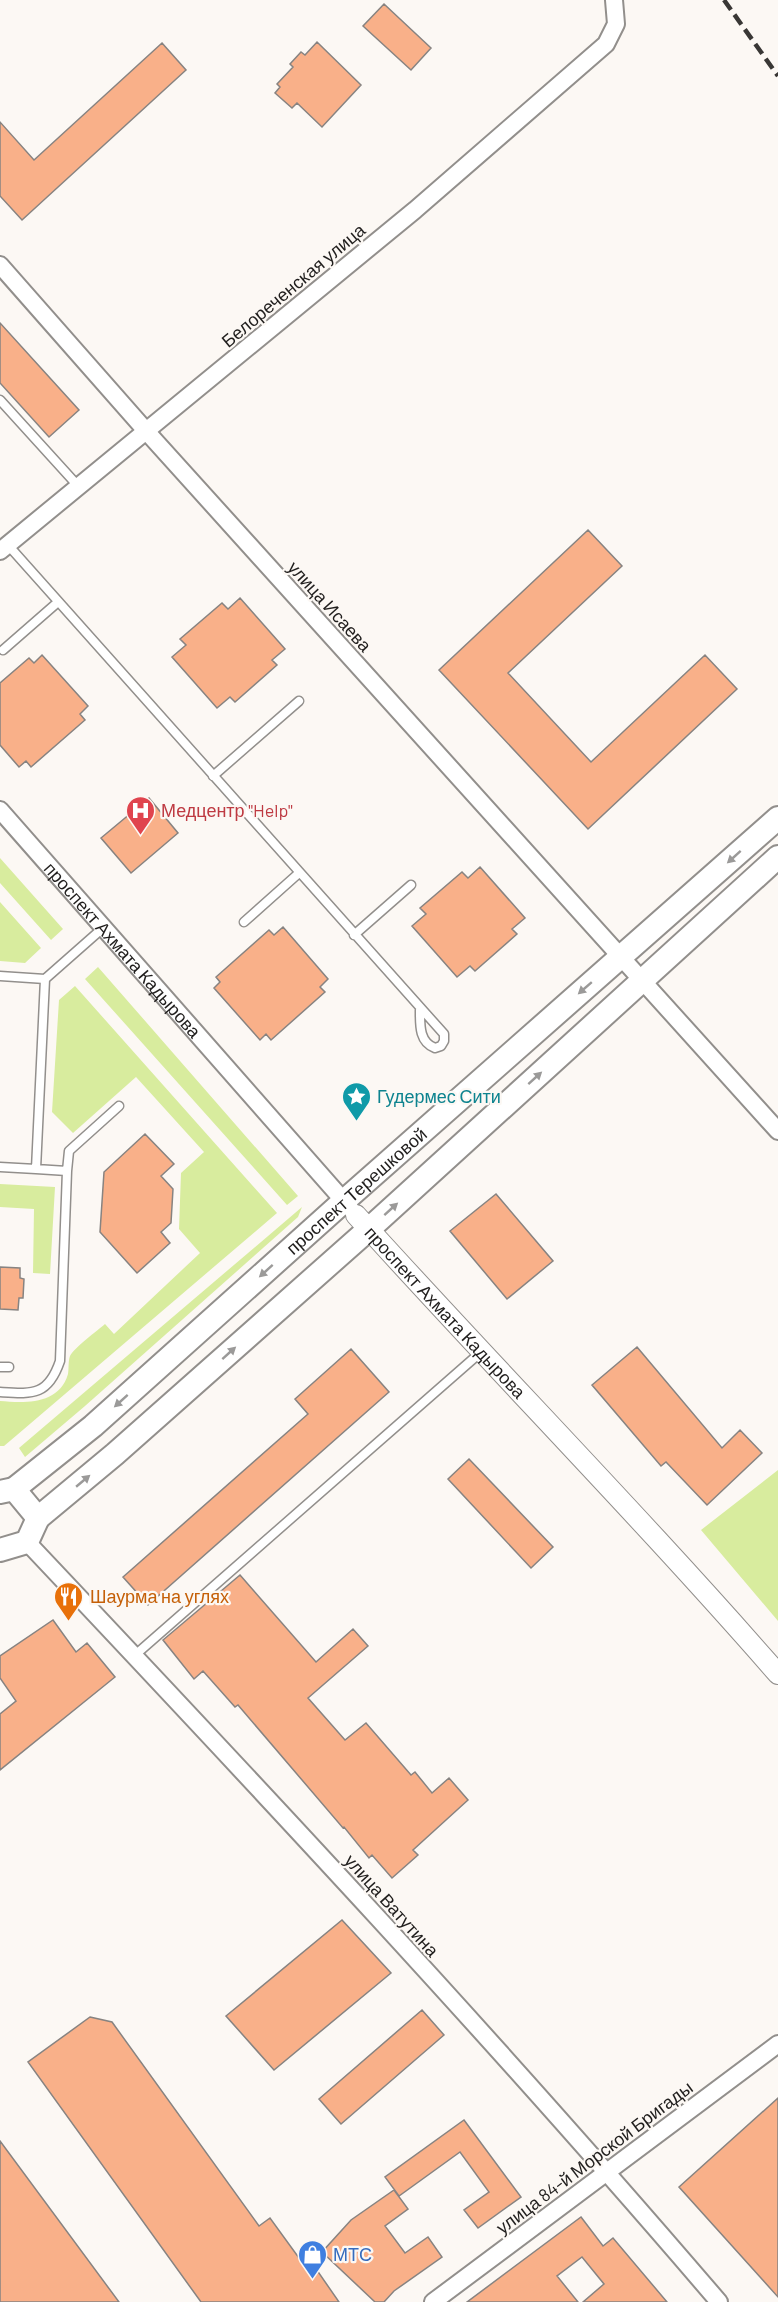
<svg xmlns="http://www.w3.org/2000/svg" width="778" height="2302" font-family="Barlow,sans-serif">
<rect width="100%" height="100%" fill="#fcf8f4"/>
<path fill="#d8ec9e" d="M 0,858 L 63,929 L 51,940 L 0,883 Z
M 0,902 L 41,948 L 25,963 L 0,961 Z
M 98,967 L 298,1196 L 287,1205 L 85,979 Z
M 75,986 L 277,1213 L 17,1435 L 4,1446 L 0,1446 L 0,1401 C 25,1403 59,1405 68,1374 C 69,1369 68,1361 70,1356 C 75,1347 97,1331 105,1324 L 114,1334 L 200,1253 L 179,1229 L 181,1173 L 204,1152 L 136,1077 L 73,1133 L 52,1112 L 59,1000 Z
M 0,1184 L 55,1187 L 50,1274 L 33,1273 L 34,1209 L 0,1207 Z
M 302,1207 L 298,1217 L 85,1406 L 25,1457 L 19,1448 Z
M 778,1470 L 778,1621 L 701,1530 Z"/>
<path fill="#f9b089" stroke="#878381" stroke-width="1.5" d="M 384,4 L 431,48 L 411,70 L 363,26 Z
M 317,42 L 361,85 L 322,127 L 297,103 L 292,108 L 275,93 L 280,87 L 277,84 L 293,67 L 290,64 L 301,52 L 305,55 Z
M 162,43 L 186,70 L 22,220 L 0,196 L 0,122 L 34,160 Z
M 0,323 L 79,410 L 49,437 L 0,383 Z
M 588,530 L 622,566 L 508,673 L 591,762 L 705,655 L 737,689 L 588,829 L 439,670 Z
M 240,598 L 285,649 L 272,660 L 277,665 L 235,702 L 230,697 L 217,708 L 172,657 L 186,645 L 180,639 L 222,603 L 228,609 Z
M 42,655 L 88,706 L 80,714 L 85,720 L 31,767 L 26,761 L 19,767 L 0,745 L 0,683 L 29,658 L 34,663 Z
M 149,798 L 178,833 L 131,873 L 101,838 Z
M 480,867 L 525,918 L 512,929 L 517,934 L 475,971 L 470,966 L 457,977 L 412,926 L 426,914 L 420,908 L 462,872 L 468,878 Z
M 283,927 L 328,979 L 320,987 L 325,992 L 271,1040 L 266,1034 L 260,1040 L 214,988 L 220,982 L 216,977 L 269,930 L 274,935 Z
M 145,1134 L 174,1164 L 161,1176 L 173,1189 L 171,1223 L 161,1232 L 170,1243 L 137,1273 L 100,1232 L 104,1172 Z
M 496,1194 L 553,1261 L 507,1299 L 450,1231 Z
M 0,1267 L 20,1268 L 20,1278 L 24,1279 L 23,1298 L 19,1298 L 18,1310 L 0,1309 Z
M 637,1347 L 722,1448 L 740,1430 L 762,1453 L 707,1505 L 666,1462 L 661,1466 L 592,1385 Z
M 351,1349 L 389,1392 L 148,1605 L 123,1577 L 308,1414 L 295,1399 Z
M 469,1459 L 553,1547 L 531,1568 L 448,1479 Z
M 240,1575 L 316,1662 L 353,1629 L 368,1646 L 308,1698 L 345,1740 L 366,1723 L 411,1775 L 415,1772 L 432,1793 L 449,1778 L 468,1800 L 413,1850 L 418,1855 L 392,1878 L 372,1855 L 369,1858 L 344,1827 L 343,1828 L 238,1705 L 235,1707 L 203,1671 L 194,1679 L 163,1640 Z
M 53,1620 L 76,1652 L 87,1643 L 115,1677 L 0,1770 L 0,1714 L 16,1701 L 0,1678 L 0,1656 Z
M 342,1920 L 391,1973 L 274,2070 L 226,2016 Z
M 422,2010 L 444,2035 L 341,2124 L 319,2099 Z
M 90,2017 L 112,2022 L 259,2226 L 270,2218 L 307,2269 L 312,2263 L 339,2302 L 201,2302 L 28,2062 Z
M 778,2098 L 778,2297 L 679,2187 Z
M 464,2120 L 521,2197 L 478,2228 L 464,2210 L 489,2192 L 460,2152 L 399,2196 L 385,2177 Z
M 0,2141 L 119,2302 L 0,2302 Z
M 394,2190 L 408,2209 L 385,2226 L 405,2253 L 428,2237 L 442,2257 L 394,2291 L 384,2302 L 375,2302 L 322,2252 L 351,2220 Z
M 581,2217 L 603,2246 L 613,2238 L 667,2302 L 583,2302 L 604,2284 L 582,2257 L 557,2276 L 578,2302 L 467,2302 Z"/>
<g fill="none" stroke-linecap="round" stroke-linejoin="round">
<defs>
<path id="service" d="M 0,400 L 79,487
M 8,545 L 444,1034 L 444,1041 L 441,1046 L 435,1048 C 419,1042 420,1025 420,1010
M 3,650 L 58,602
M 213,776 L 299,701
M 244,922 L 299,873
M 354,935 L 411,885
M 0,976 L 45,979
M 0,1167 L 36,1169
M 67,1171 L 69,1151 L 119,1106
M 0,1367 L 9,1367
M 0,1392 C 33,1394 48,1396 60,1361 L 67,1171 L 36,1169 L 45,979 L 104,927
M 134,1656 L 481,1352"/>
<g id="minor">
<path d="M 0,265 L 147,432 L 778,1131"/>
<path d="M 0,551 L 415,210 L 606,44 L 616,24 L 614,0"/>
<path id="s1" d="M 0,810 L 350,1208"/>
<path d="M 27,1542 C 262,1791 496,2041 719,2302"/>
<path d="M 433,2302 L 778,2044"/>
</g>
<g id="tertiary">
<path id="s2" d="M 356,1215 C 495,1369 641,1517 778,1674"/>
</g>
<g id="secondary">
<path id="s3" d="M 14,1489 L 93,1426 L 344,1201 L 778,818"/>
<path d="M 0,1492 L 14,1489 L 38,1518 L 27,1542 L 0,1550"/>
<path d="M 38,1518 L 115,1454 L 369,1229 L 778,857"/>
</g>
</defs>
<use href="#service" stroke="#928f8c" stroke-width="11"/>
<use href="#minor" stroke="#928f8c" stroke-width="20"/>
<use href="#tertiary" stroke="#928f8c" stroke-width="22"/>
<use href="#secondary" stroke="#928f8c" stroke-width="26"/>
<use href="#service" stroke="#fff" stroke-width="8"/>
<use href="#minor" stroke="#fff" stroke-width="16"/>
<use href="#tertiary" stroke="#fff" stroke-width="20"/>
<use href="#secondary" stroke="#fff" stroke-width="22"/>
<path stroke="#393735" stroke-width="4.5" stroke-dasharray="12 6" stroke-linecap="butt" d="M 724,0 L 778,76"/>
</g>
<defs><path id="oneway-solid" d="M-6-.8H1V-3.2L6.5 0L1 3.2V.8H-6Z" transform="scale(1.5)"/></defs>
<g fill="#9b9a99">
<use href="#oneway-solid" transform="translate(734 857) rotate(138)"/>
<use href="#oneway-solid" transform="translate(585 988) rotate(139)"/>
<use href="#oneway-solid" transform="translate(535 1078) rotate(-42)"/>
<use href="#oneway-solid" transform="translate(391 1209) rotate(-42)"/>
<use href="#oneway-solid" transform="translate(266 1271) rotate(138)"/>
<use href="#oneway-solid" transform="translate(229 1353) rotate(-42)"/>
<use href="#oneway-solid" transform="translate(121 1401) rotate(138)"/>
<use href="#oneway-solid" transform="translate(83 1481) rotate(-40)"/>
</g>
<defs>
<symbol id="hospital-pin" viewBox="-11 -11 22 30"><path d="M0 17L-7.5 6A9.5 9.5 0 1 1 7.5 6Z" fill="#e0444e" stroke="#fcf8f4"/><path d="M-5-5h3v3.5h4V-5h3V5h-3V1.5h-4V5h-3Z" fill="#fff"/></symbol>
<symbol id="sight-pin" viewBox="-11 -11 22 30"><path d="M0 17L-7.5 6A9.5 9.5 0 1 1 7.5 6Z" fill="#0f9aa8" stroke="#fcf8f4"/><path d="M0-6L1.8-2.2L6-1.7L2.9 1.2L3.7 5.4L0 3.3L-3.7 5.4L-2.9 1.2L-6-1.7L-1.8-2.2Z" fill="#fff"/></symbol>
<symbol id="restaurant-pin" viewBox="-11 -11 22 30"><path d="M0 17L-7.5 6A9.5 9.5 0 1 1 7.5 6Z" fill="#e8710a" stroke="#fcf8f4"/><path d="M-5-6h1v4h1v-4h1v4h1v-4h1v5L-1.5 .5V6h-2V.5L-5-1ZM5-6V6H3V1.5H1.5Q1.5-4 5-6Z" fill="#fff"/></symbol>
<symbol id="shop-pin" viewBox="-11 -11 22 30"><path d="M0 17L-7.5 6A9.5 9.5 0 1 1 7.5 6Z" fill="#3f7fe0" stroke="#fcf8f4"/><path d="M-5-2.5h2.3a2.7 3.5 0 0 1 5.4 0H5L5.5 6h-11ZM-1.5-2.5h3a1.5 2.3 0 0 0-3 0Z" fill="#fff"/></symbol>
</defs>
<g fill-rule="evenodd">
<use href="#hospital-pin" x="124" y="794" width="33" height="45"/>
<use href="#sight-pin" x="340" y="1080" width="33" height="45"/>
<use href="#restaurant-pin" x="52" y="1580" width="33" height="45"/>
<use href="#shop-pin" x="296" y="2238" width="33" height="45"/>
</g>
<g text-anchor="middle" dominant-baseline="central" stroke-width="4.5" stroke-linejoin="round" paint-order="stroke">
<g font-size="18" fill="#201e1d" stroke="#fcf8f4">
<text transform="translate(293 285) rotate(-40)">Белореченская улица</text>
<text transform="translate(330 606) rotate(48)">улица Исаева</text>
<text stroke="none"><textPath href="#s1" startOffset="186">проспект Ахмата Кадырова</textPath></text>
<text stroke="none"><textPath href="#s3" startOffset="454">проспект Терешковой</textPath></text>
<text stroke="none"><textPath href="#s2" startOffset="132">проспект Ахмата Кадырова</textPath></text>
<text transform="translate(392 1905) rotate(48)">улица Ватутина</text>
<text transform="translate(594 2157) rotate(-37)">улица 84-й Морской Бригады</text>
</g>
<g font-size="18" fill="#be3a42" stroke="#fcf8f4" text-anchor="start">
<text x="161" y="810">Медцентр "Help"</text>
</g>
<g font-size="18" fill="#0d838f" stroke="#fcf8f4" text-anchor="start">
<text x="377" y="1096">Гудермес Сити</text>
</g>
<g font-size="18" fill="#c56008" stroke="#fcf8f4" text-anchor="start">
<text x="90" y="1596">Шаурма на углях</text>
</g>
<g font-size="18" fill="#366cbe" stroke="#fcf8f4" text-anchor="start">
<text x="333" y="2254">МТС</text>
</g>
</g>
</svg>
